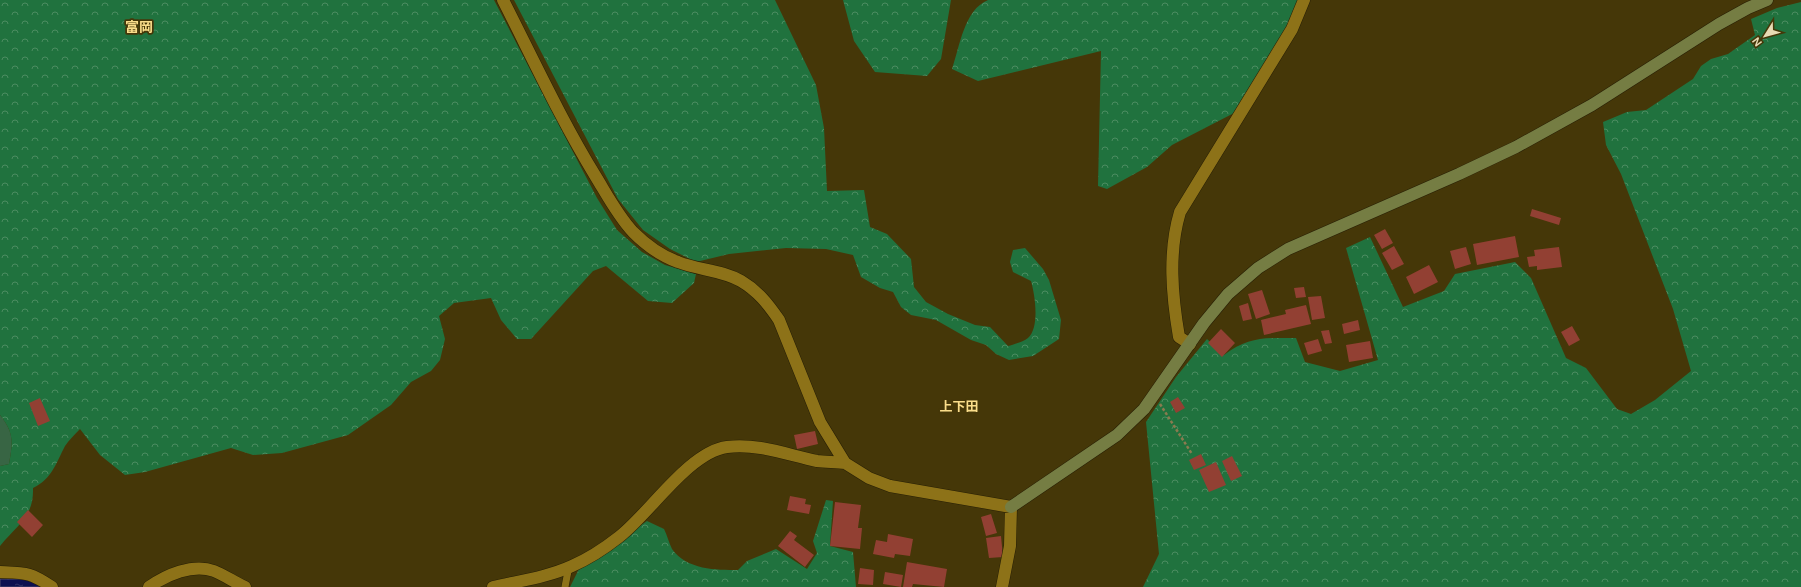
<svg xmlns="http://www.w3.org/2000/svg" width="1801" height="587" font-family="'DM Sans','Noto Sans JP',sans-serif">
<defs>
<pattern id="forest-crowns" width="20" height="18" patternUnits="userSpaceOnUse"><rect width="20" height="18" fill="#20723e"/><path d="M2 6a3 3 0 1 1 6 0M12 15a3 3 0 1 1 6 0" fill="none" stroke="#4b8c60"/></pattern>
<pattern id="water-ripples" width="26" height="14" patternUnits="userSpaceOnUse"><rect width="26" height="14" fill="#0d1050"/><path d="M2 4q2-2 4 0t4 0M15 11q2-2 4 0t4 0" fill="none" stroke="#303267"/></pattern>
</defs>
<rect width="100%" height="100%" fill="#453708"/>
<path fill="#386544" d="M 0,415 C 14,433 13,441 9,464 L 0,466 Z"/>
<path fill="url(#forest-crowns)" d="M 0,0 L 494,0 L 597,198 L 617,230 L 642,252 L 665,265 L 696,274 L 694,283 L 672,303 L 648,301 L 606,266 L 593,271 L 531,339 L 517,339 L 501,320 L 491,298 L 454,303 L 439,316 L 445,339 L 440,360 L 431,371 L 411,382 L 391,405 L 348,435 L 282,453 L 253,455 L 231,448 L 145,472 L 125,475 L 100,455 L 80,429 C 75,434 69,440 65,446 C 56,463 52,479 33,488 C 34,517 17,525 0,546 L 0,466 L 9,464 C 13,441 14,433 0,415 Z
M 514,0 L 775,0 L 816,85 L 824,128 L 827,191 L 864,190 L 870,227 L 887,234 L 911,259 L 914,287 L 926,302 L 948,314 L 975,325 L 990,327 L 1008,346 C 1014,344 1023,342 1028,338 C 1040,327 1035,295 1031,281 L 1013,272 L 1010,262 L 1013,250 L 1025,248 L 1043,269 L 1049,280 L 1061,320 L 1059,339 L 1033,356 L 1009,360 L 996,354 L 986,345 L 971,340 L 936,320 L 911,315 L 901,307 L 893,292 L 880,288 L 861,277 L 853,255 L 826,249 L 786,248 L 729,254 L 696,262 L 670,249 L 643,230 L 618,199 Z
M 843,0 L 951,0 L 941,59 L 927,76 L 875,72 L 854,41 Z
M 988,0 L 1298,0 L 1285,32 L 1236,112 L 1172,145 L 1147,167 L 1107,189 L 1098,186 L 1101,51 L 978,81 L 952,69 C 960,46 964,10 988,0 Z
M 1801,2 L 1801,587 L 1143,587 L 1159,554 L 1146,422 L 1176,377 L 1207,339 L 1224,355 C 1249,336 1267,338 1296,338 L 1305,362 L 1340,371 L 1378,360 L 1346,248 L 1370,237 L 1403,307 L 1444,291 L 1455,274 L 1515,262 L 1531,278 L 1566,358 L 1586,368 L 1617,409 L 1631,414 L 1655,400 L 1691,371 L 1673,309 L 1621,174 L 1606,145 L 1603,122 L 1627,112 L 1646,110 L 1693,79 L 1701,66 L 1711,59 L 1728,54 L 1755,35 L 1751,19 L 1777,8 Z
M 826,500 L 833,501 L 830,546 L 853,552 L 856,587 L 570,587 L 580,567 L 647,521 L 664,529 C 667,535 669,543 672,549 C 687,570 716,570 738,570 L 747,561 L 776,549 L 807,569 L 817,553 L 813,541 Z"/>
<path fill="url(#water-ripples)" stroke="#4f4d6e" d="M 0,579 L 31,579 L 43,587 L 0,587 Z"/>
<path fill="#924033" d="M 1532,209 L 1561,218 L 1559,225 L 1530,216 Z
M 1385,229 L 1393,243 L 1382,249 L 1374,235 Z
M 1515,236 L 1519,257 L 1477,265 L 1473,244 Z
M 1394,246 L 1404,264 L 1392,270 L 1382,253 Z
M 1466,247 L 1471,264 L 1455,269 L 1450,251 Z
M 1559,247 L 1562,267 L 1537,270 L 1537,266 L 1529,267 L 1527,257 L 1535,256 L 1534,250 Z
M 1429,265 L 1438,282 L 1414,294 L 1406,277 Z
M 1304,287 L 1306,297 L 1296,298 L 1294,288 Z
M 1262,290 L 1270,314 L 1256,319 L 1248,294 Z
M 1321,296 L 1325,318 L 1312,320 L 1308,297 Z
M 1248,303 L 1252,319 L 1243,321 L 1239,306 Z
M 1306,305 L 1311,324 L 1264,335 L 1261,320 L 1286,314 L 1285,310 Z
M 1358,320 L 1360,330 L 1344,334 L 1342,324 Z
M 1572,326 L 1580,340 L 1569,346 L 1561,332 Z
M 1221,329 L 1235,343 L 1222,357 L 1208,343 Z
M 1329,330 L 1332,343 L 1325,344 L 1321,331 Z
M 1318,339 L 1322,351 L 1308,355 L 1304,343 Z
M 1370,341 L 1373,358 L 1349,362 L 1346,345 Z
M 1178,397 L 1185,408 L 1176,413 L 1170,402 Z
M 40,398 L 50,421 L 38,426 L 29,403 Z
M 815,431 L 818,444 L 797,449 L 794,435 Z
M 1201,454 L 1206,465 L 1194,470 L 1189,460 Z
M 1232,456 L 1242,476 L 1231,481 L 1222,461 Z
M 1216,462 L 1226,485 L 1209,492 L 1199,470 Z
M 790,496 L 806,499 L 805,504 L 811,505 L 809,514 L 787,510 Z
M 835,502 L 861,505 L 858,528 L 862,528 L 860,549 L 830,546 Z
M 28,510 L 43,525 L 32,537 L 17,522 Z
M 991,514 L 997,533 L 986,536 L 981,517 Z
M 790,531 L 797,536 L 794,540 L 814,555 L 805,567 L 778,546 Z
M 888,534 L 913,539 L 910,556 L 895,554 L 894,558 L 873,554 L 876,540 L 887,542 Z
M 1001,536 L 1003,557 L 989,558 L 986,538 Z
M 907,562 L 947,569 L 944,587 L 913,584 L 912,587 L 903,587 Z
M 860,568 L 874,570 L 873,585 L 858,584 Z
M 885,572 L 903,575 L 901,587 L 883,584 Z"/>
<g fill="none" stroke-linecap="round" stroke-linejoin="round">
<defs>
<path id="lane" d="M 565,587 L 568,571 L 572,566"/>
<path id="street" d="M 503,0 C 533,59 561,120 596,177 C 607,195 618,216 633,232 C 645,244 661,256 678,262 C 698,270 722,270 741,281 C 758,291 768,304 779,320 L 820,422 L 845,463 L 869,478 L 890,486 L 1011,507 L 1010,546 L 1002,587
M 1190,344 L 1179,337 C 1172,296 1168,252 1180,212 L 1292,29 L 1304,0
M 0,572 C 26,573 30,572 52,587
M 149,587 C 166,575 193,563 214,571 C 224,575 234,582 245,587
M 493,587 C 519,581 548,577 572,566 C 588,559 605,548 619,537 C 650,513 689,452 727,447 C 758,443 788,455 817,461 C 826,462 836,462 845,463"/>
<path id="secondary" d="M 1011,507 L 1117,435 L 1144,409 L 1204,323 L 1228,294 L 1258,268 L 1288,249 L 1459,174 L 1516,147 L 1592,105 L 1719,24 L 1748,8 L 1767,0"/>
</defs>
<use href="#lane" stroke="#271f05" stroke-width="8"/>
<use href="#street" stroke="#271f05" stroke-width="13"/>
<use href="#secondary" stroke="#271f05" stroke-width="13"/>
<path stroke="#897b4f" stroke-width="2.5" stroke-dasharray="3 2" stroke-linecap="butt" d="M 1160,404 L 1192,454"/>
<use href="#lane" stroke="#8d7218" stroke-width="7"/>
<use href="#street" stroke="#8d7218" stroke-width="12"/>
<use href="#secondary" stroke="#757d43" stroke-width="12"/>
</g>
<g text-anchor="middle" dominant-baseline="central" stroke-width="3.5" stroke-linejoin="round" paint-order="stroke">
<g font-size="13" font-weight="bold" fill="#fadd8a" stroke="#453708">
<text x="959" y="406">上下田</text>
</g>
<g font-size="14" font-weight="bold" fill="#fadd8a" stroke="#453708">
<text x="139" y="27">富岡</text>
</g>
</g>
<g transform="translate(1765 36) rotate(233)" stroke="#453708" stroke-width="3" paint-order="stroke">
<path d="M0-3L7 15L0 10L-7 15Z" fill="#e8dab3"/>
<text y="-6" font-size="11" font-weight="bold" text-anchor="middle" fill="#e8dab3">N</text>
</g>
</svg>
